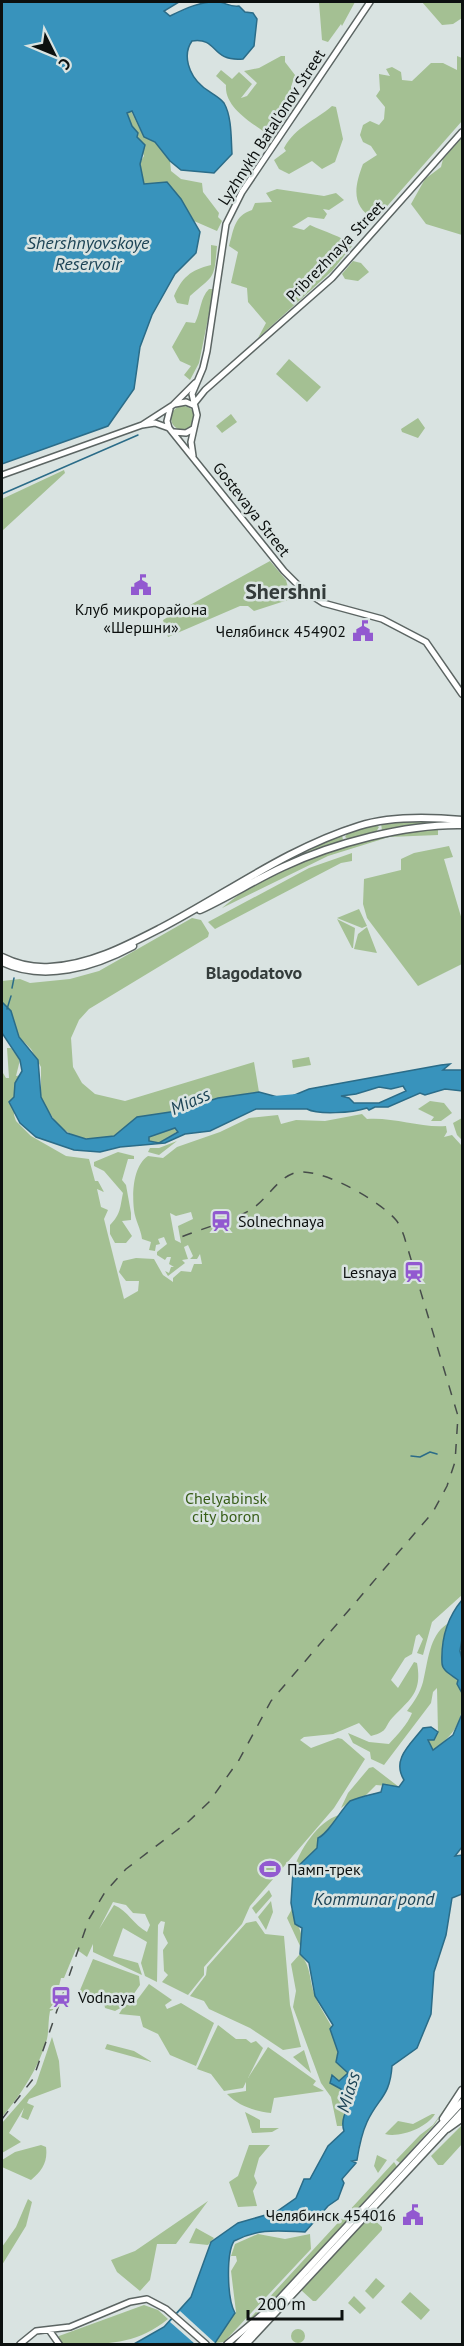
<svg xmlns="http://www.w3.org/2000/svg" width="464" height="2346" font-family="'PT Sans',sans-serif">
<rect width="100%" height="100%" fill="#d9e3e1"/>
<path fill="#a4c093" fill-rule="evenodd" d="M 319,2 L 355,2 L 342,26 L 341,24 L 328,42 L 322,40 Z
M 422,2 L 462,2 L 462,18 L 453,24 L 442,25 Z
M 281,56 L 285,56 L 285,62 L 295,75 L 291,87 L 296,102 L 273,138 C 256,125 224,109 226,85 L 216,76 L 221,70 L 232,79 L 239,72 L 252,84 L 241,98 L 247,96 L 257,83 L 244,71 L 259,68 Z
M 457,56 L 462,58 L 462,121 L 375,220 C 351,206 354,188 363,164 L 377,155 L 371,146 L 363,142 L 360,135 L 363,125 L 370,121 L 379,125 L 384,119 L 385,107 L 376,96 L 380,90 L 379,74 L 390,76 L 386,69 L 392,67 L 401,72 L 402,80 L 412,81 L 431,63 L 443,63 L 457,70 Z
M 332,106 L 336,107 L 343,139 L 335,162 L 322,169 L 312,161 L 289,174 L 279,169 L 274,160 L 286,151 L 284,148 C 296,126 315,121 332,106 Z
M 131,111 L 144,137 L 155,142 L 170,161 L 171,171 L 181,179 L 202,183 L 203,192 L 219,213 L 218,217 L 222,221 L 217,231 L 194,221 L 181,199 L 158,184 L 144,185 L 139,164 L 144,156 L 137,137 L 138,133 L 132,126 L 127,113 Z
M 462,137 L 462,235 L 426,224 L 411,204 L 425,179 L 441,167 L 443,159 Z
M 277,189 L 324,196 L 336,193 L 344,200 L 329,210 L 323,209 L 327,214 L 324,219 L 308,217 L 292,227 L 304,230 L 310,225 C 324,232 343,236 352,246 L 332,271 L 258,338 L 266,323 L 248,302 L 247,288 L 231,283 L 238,252 L 229,246 C 234,229 234,216 252,210 L 255,203 L 272,202 L 266,193 Z
M 211,245 L 217,246 C 214,280 215,274 190,296 L 188,305 L 177,303 L 174,296 C 182,278 190,270 211,265 Z
M 353,261 L 361,263 L 369,272 L 358,281 L 345,279 L 342,274 Z
M 209,289 L 214,289 L 199,363 L 190,380 L 184,375 L 191,366 L 180,361 L 172,347 L 186,322 L 195,323 C 201,311 200,298 209,289 Z
M 289,359 L 321,387 L 307,402 L 276,374 Z
M171 418a12 12 0 1 1 24 0a12 12 0 1 1-24 0Z
M 231,414 L 237,422 L 222,433 L 216,426 Z
M 418,418 L 425,428 L 418,438 L 402,432 L 401,429 Z
M 64,470 L 65,473 L 2,531 L 2,499 Z
M 270,561 L 286,580 L 291,599 L 254,611 L 248,606 L 240,606 L 168,637 L 163,620 L 168,617 L 165,609 L 168,607 L 172,615 Z
M 412,821 L 439,822 L 382,831 L 381,823 Z
M 375,824 L 379,827 L 376,832 L 350,840 L 345,837 L 349,831 Z
M 438,828 L 438,835 L 389,837 L 328,856 L 222,908 C 273,863 369,835 438,828 Z
M 342,834 L 343,841 L 290,860 Z
M 449,846 L 453,857 L 444,859 L 462,920 L 462,964 L 418,986 L 367,918 L 363,904 L 364,879 L 401,870 L 401,859 L 414,853 Z
M 352,853 L 352,861 L 341,863 L 215,929 L 208,922 L 309,868 Z
M 359,909 L 367,926 L 362,928 L 337,918 Z
M 192,918 L 201,920 L 209,933 L 208,937 L 89,1009 L 79,1020 L 71,1038 L 73,1067 L 82,1083 L 95,1094 L 125,1101 L 254,1062 L 259,1092 L 218,1098 L 156,1116 L 137,1117 L 114,1136 L 99,1139 L 78,1138 L 59,1127 L 45,1106 L 41,1097 L 41,1067 L 31,1049 L 19,1037 L 11,1011 L 2,1002 L 2,981 L 20,979 L 30,983 L 70,979 L 99,971 Z
M 337,919 L 355,928 L 353,948 L 352,948 Z
M 367,927 L 377,953 L 354,949 L 358,934 Z
M 2,1047 L 3,1073 L 6,1078 L 9,1078 L 7,1048 L 11,1048 L 20,1060 L 16,1076 L 22,1075 L 15,1083 L 14,1115 L 16,1121 L 31,1136 L 66,1156 L 89,1159 L 95,1181 L 98,1181 L 104,1192 L 97,1189 L 101,1207 L 108,1210 L 104,1219 L 124,1299 L 138,1291 L 139,1281 L 126,1281 L 119,1272 L 123,1261 L 136,1258 L 154,1259 L 163,1275 L 173,1282 L 173,1278 L 181,1271 L 191,1272 L 194,1264 L 202,1264 L 200,1254 L 197,1259 L 190,1259 L 193,1256 L 188,1245 L 184,1247 L 188,1259 L 182,1260 L 185,1263 L 168,1276 L 165,1271 L 169,1273 L 171,1267 L 174,1267 L 169,1264 L 171,1257 L 167,1257 L 165,1260 L 157,1255 L 157,1252 L 167,1244 L 164,1237 L 158,1239 L 160,1244 L 156,1245 L 155,1251 L 149,1250 L 151,1242 L 142,1239 C 141,1229 135,1220 134,1210 C 132,1193 133,1166 148,1156 L 163,1158 L 177,1147 L 220,1132 L 249,1118 L 278,1115 L 281,1124 L 296,1120 L 325,1121 L 362,1114 L 367,1119 C 394,1117 420,1128 446,1126 L 447,1132 L 444,1137 L 452,1135 L 462,1146 L 462,1595 L 432,1622 L 423,1655 L 417,1653 L 423,1639 L 419,1634 L 416,1636 L 412,1654 L 405,1658 L 391,1680 L 398,1688 L 414,1662 L 417,1663 C 422,1691 412,1698 394,1716 C 383,1727 390,1731 371,1736 L 359,1723 L 333,1734 L 304,1737 L 300,1740 L 311,1748 L 338,1738 L 342,1739 L 365,1759 L 334,1808 L 250,1906 L 242,1924 L 204,1967 L 204,1975 L 188,1995 L 162,1982 L 168,1975 L 164,1971 L 163,1950 L 168,1943 L 163,1933 L 165,1922 L 161,1921 L 158,1925 L 157,1982 L 145,1976 L 141,1963 L 147,1942 L 123,1928 L 113,1956 L 138,1963 L 142,1975 L 93,1952 L 93,1944 L 87,1957 L 76,1949 L 64,1978 L 61,1978 L 53,2010 L 50,2011 C 48,2020 49,2030 47,2039 C 39,2067 21,2095 2,2117 ZM 191,1212 L 193,1219 L 178,1226 L 181,1243 L 175,1240 L 170,1213 L 176,1216 ZM 113,1902 L 126,1905 L 133,1913 L 145,1914 L 150,1925 L 147,1932 C 134,1925 128,1911 114,1905 L 99,1929 Z
M 309,1057 L 311,1065 L 293,1068 L 292,1060 Z
M 430,1101 L 444,1103 L 452,1113 L 441,1121 L 431,1121 L 434,1117 L 418,1109 Z
M 462,1118 L 462,1140 L 457,1135 L 453,1123 Z
M 175,1128 L 178,1131 L 159,1143 L 149,1141 L 149,1137 Z
M 177,1141 L 159,1155 L 148,1152 L 150,1148 L 159,1148 Z
M 118,1152 L 134,1156 L 134,1159 L 128,1159 L 122,1180 L 126,1185 L 131,1213 L 131,1220 L 122,1221 L 132,1236 L 126,1243 L 115,1243 L 110,1234 L 110,1225 C 121,1214 120,1207 123,1193 L 104,1171 L 94,1166 L 94,1162 Z
M 447,1624 C 445,1636 441,1649 444,1661 C 447,1669 452,1673 457,1679 C 462,1686 462,1694 462,1702 C 462,1726 451,1736 433,1751 L 427,1743 L 438,1732 L 437,1688 L 433,1692 L 431,1703 L 384,1765 L 371,1759 L 370,1752 L 353,1743 L 348,1733 L 369,1742 L 389,1744 C 397,1735 408,1724 412,1713 L 407,1711 C 414,1702 420,1693 423,1682 C 428,1662 429,1636 447,1624 Z
M 373,1767 L 399,1787 L 376,1785 L 361,1800 L 354,1799 L 341,1808 L 348,1793 L 369,1768 Z
M 339,1815 C 337,1819 322,1837 318,1838 L 317,1848 L 293,1871 C 299,1851 318,1821 339,1815 Z
M 269,1890 L 272,1896 L 256,1914 L 252,1908 Z
M 271,1901 L 273,1912 L 266,1930 L 258,1917 Z
M 292,1909 C 293,1924 305,1927 301,1948 L 287,1918 Z
M 256,1921 L 265,1934 L 284,1936 L 290,2005 L 301,2047 L 283,2050 L 250,2028 L 209,2009 L 204,2001 L 190,1996 L 206,1975 L 207,1967 L 246,1923 Z
M 300,1954 C 311,1966 309,1978 314,1993 C 323,2019 343,2031 336,2062 L 348,2073 L 339,2081 L 342,2094 L 354,2073 L 358,2074 L 360,2084 L 342,2126 L 337,2126 L 331,2097 L 321,2083 L 293,2007 L 296,1991 L 291,1964 Z
M 93,1959 L 139,1976 L 140,1985 L 126,2005 L 134,2004 L 149,1984 L 172,2000 L 165,2005 L 167,2009 L 181,2003 L 214,2023 L 196,2066 L 170,2055 L 158,2034 L 143,2027 L 140,2016 L 119,2014 L 124,2006 L 115,2011 L 105,2008 L 103,1998 L 96,1993 L 87,1999 L 78,1995 Z
M 218,2025 L 236,2039 L 246,2039 L 251,2043 L 256,2041 L 263,2048 L 248,2078 L 268,2047 L 316,2081 L 313,2085 L 324,2091 L 274,2098 L 271,2113 C 254,2111 239,2106 227,2094 L 246,2091 L 246,2082 L 243,2088 L 224,2091 L 211,2074 L 197,2069 Z
M 52,2037 L 59,2061 L 61,2087 L 29,2099 L 27,2103 L 34,2106 L 28,2120 L 21,2117 L 24,2108 L 9,2133 L 21,2142 L 2,2153 L 2,2123 L 36,2084 Z
M 107,2044 L 134,2051 L 152,2062 L 105,2049 Z
M 304,2050 L 311,2073 L 293,2057 Z
M 462,2084 L 434,2125 L 400,2163 L 396,2160 L 420,2135 L 433,2125 Z
M 245,2112 L 260,2120 L 260,2128 L 279,2128 L 272,2132 L 252,2133 Z
M 432,2114 L 435,2114 C 427,2128 399,2138 385,2134 L 398,2121 L 413,2124 Z
M 462,2125 L 462,2144 L 443,2165 L 438,2165 L 431,2156 Z
M 41,2145 L 46,2147 C 48,2162 42,2171 31,2180 L 2,2167 L 2,2160 L 15,2152 Z
M 249,2145 L 270,2145 L 259,2158 L 254,2176 L 257,2183 L 253,2191 L 257,2206 L 238,2207 L 229,2182 L 238,2176 Z
M 377,2155 L 387,2160 L 378,2173 L 374,2166 Z
M 394,2162 L 398,2168 L 276,2299 L 241,2328 Z
M 28,2199 L 32,2202 L 26,2226 L 2,2265 L 2,2247 L 16,2227 Z
M 208,2201 L 176,2244 L 157,2244 L 150,2280 L 140,2291 L 117,2272 L 111,2260 L 135,2251 Z
M 370,2216 L 382,2227 L 382,2230 L 316,2301 L 313,2301 L 301,2290 Z
M 196,2228 L 214,2238 L 208,2245 L 189,2243 Z
M 258,2234 L 285,2239 L 310,2234 L 311,2249 L 224,2342 L 215,2343 L 225,2325 L 236,2312 L 231,2271 L 237,2261 L 236,2256 L 231,2256 L 235,2244 Z
M 376,2278 L 385,2286 L 373,2299 L 365,2291 Z
M 410,2292 L 430,2310 L 421,2320 L 401,2302 Z
M 354,2296 L 366,2308 L 360,2314 L 348,2303 Z
M 144,2305 L 158,2310 L 168,2319 C 135,2346 105,2344 63,2344 L 57,2339 L 59,2336 Z
M291 2336a7 7 0 1 1 14 0a7 7 0 1 1-14 0Z"/>
<path fill="#3893bc" stroke="#2b6c88" stroke-width="1.5" fill-rule="evenodd" d="M 2,2 L 179,2 L 164,11 L 170,16 C 184,9 203,0 220,2 C 228,4 230,7 239,6 L 245,12 L 253,13 L 257,19 L 254,46 L 243,59 C 210,62 219,37 192,41 C 182,55 189,75 202,86 C 208,92 219,96 224,103 C 232,117 231,139 232,154 L 214,173 L 181,170 L 170,161 L 155,142 L 144,137 L 132,111 L 127,113 L 132,126 L 138,133 L 137,137 L 145,145 L 140,164 L 144,184 L 167,182 L 181,199 L 200,232 L 196,253 L 175,274 L 152,315 L 140,347 L 134,389 L 108,426 L 2,464 Z
M 2,1002 L 11,1011 L 19,1037 L 38,1060 L 41,1097 L 52,1118 L 67,1133 L 86,1139 L 114,1136 L 137,1117 L 177,1111 L 218,1098 L 259,1092 L 285,1099 L 309,1089 L 441,1065 L 450,1064 L 443,1070 L 462,1070 L 462,1091 L 445,1089 L 425,1095 L 420,1093 L 388,1107 L 375,1107 L 369,1110 L 367,1108 C 352,1113 318,1115 307,1109 L 256,1109 L 210,1131 L 185,1134 L 165,1143 L 120,1147 L 100,1152 L 74,1150 L 36,1137 L 20,1123 L 9,1102 L 14,1097 L 15,1083 L 22,1071 L 20,1060 L 2,1033 ZM 403,1086 L 406,1091 L 379,1103 L 354,1103 L 349,1098 L 341,1096 L 356,1094 L 379,1087 L 391,1089 ZM 175,1128 L 178,1132 L 159,1143 L 149,1141 L 149,1137 Z
M 462,1600 L 462,1639 L 460,1651 L 462,1659 L 462,1693 L 457,1684 L 458,1680 C 452,1675 442,1671 442,1663 C 441,1641 447,1618 462,1600 Z
M 462,1714 L 462,1847 L 455,1856 L 462,1855 L 462,1894 L 452,1898 L 446,1935 L 434,1972 L 431,2014 L 417,2048 L 392,2066 C 390,2097 378,2098 367,2122 C 361,2135 359,2147 357,2160 L 352,2161 L 356,2163 L 342,2179 L 344,2183 L 338,2199 L 328,2206 L 305,2232 C 279,2231 259,2228 234,2241 C 226,2254 227,2299 235,2313 L 215,2343 L 134,2344 L 164,2327 L 191,2297 L 211,2242 L 238,2223 L 276,2212 L 296,2198 L 304,2179 L 310,2179 L 328,2146 L 344,2131 C 337,2111 363,2095 358,2074 L 354,2073 L 342,2095 L 341,2089 L 330,2083 L 332,2075 L 339,2081 L 348,2073 L 336,2062 L 338,2052 L 330,2029 L 333,2025 L 315,1996 L 309,1963 L 300,1954 L 302,1928 L 295,1924 L 291,1903 L 293,1871 L 317,1848 L 318,1838 C 329,1833 340,1811 350,1801 C 360,1797 370,1795 381,1792 L 383,1784 L 399,1787 L 404,1780 C 391,1759 411,1744 423,1728 L 431,1727 L 438,1732 L 434,1740 L 428,1740 L 433,1750 L 453,1735 Z"/>
<path fill="#d9e3e1" d="M 180,2311 L 215,2343 L 214,2344 L 195,2344 L 170,2322 Z"/>
<g fill="none" stroke-linecap="round" stroke-linejoin="round">
<path stroke="#2b6c88" stroke-width="1.5" d="M 2,494 L 138,435
M 12,988 L 14,978
M 7,1009 L 11,996
M 411,1456 L 420,1457 L 430,1452 L 437,1454"/>
<path stroke="#3893bc" stroke-width="6" d="M 274,1099 L 297,1097"/>
<defs>
<path id="secondary" d="M 175,404 L 186,402 L 193,405
M 193,405 L 205,390 L 332,278 L 462,132
M 142,425 L 155,423 L 169,428 L 284,571 L 303,590 L 323,603 L 382,619 L 426,642 L 462,694
M 169,428 L 167,421 L 170,409
M 174,432 L 186,433 L 193,429
M 193,456 L 191,442 L 197,415 L 192,394 L 203,368 L 207,351 L 226,224 L 242,192 L 370,2
M 2,475 L 142,425 L 173,405 L 195,383
M 448,2129 L 462,2119
M 49,2330 L 59,2344
M 20,2344 L 36,2331 L 70,2327 L 130,2302 L 147,2299 L 166,2309 L 206,2344
M 227,2344 L 266,2311"/>
<path id="primary" d="M 200,910 C 228,897 255,880 283,867 C 334,843 406,824 462,825
M 2,957 C 16,964 34,968 50,967 C 90,965 126,946 161,928 C 226,894 288,848 359,826 C 390,816 430,817 462,820
M 2,962 C 44,982 94,967 133,946
M 443,2119 L 462,2090
M 238,2344 L 462,2102
M 246,2344 L 462,2112"/>
</defs>
<use href="#secondary" stroke="#5c6563" stroke-width="8"/>
<use href="#primary" stroke="#5c6563" stroke-width="9"/>
<use href="#secondary" stroke="#fff" stroke-width="5"/>
<use href="#primary" stroke="#fff" stroke-width="6"/>
<path stroke="#464c4a" stroke-width="1.5" stroke-dasharray="10 10" stroke-linecap="butt" d="M 2,2119 L 33,2079 L 89,1919 L 105,1892 L 126,1869 L 189,1821 L 209,1802 L 239,1760 L 271,1701 L 433,1512 L 447,1486 L 455,1462 L 458,1416 L 404,1236 C 402,1231 400,1225 396,1220 C 380,1201 318,1165 294,1173 C 277,1179 267,1199 252,1209 C 230,1222 202,1228 179,1238"/>
</g>
<defs>
<symbol id="civic-bare" viewBox="-9 -9 18 18"><path d="M-.6-6.5H3V-4.5H.6V-3L4-1V1h2V6H-6V1h2V-1L-.6-3ZM-1.2 2.5V6h2.4V2.5Z" fill="#9259d0" stroke="#d9e3e1" stroke-width="2.5" paint-order="stroke"/></symbol>
<symbol id="station-bare" viewBox="-9 -9 18 18"><path d="M-3-6H3Q5-6 5-4V2Q5 4 3 4L4.5 6H3L1.5 4h-3L-3 6H-4.5L-3 4Q-5 4-5 2V-4Q-5-6-3-6ZM-3.5-4v3h7v-3ZM-3.5 1v1.5H-2V1ZM2 1v1.5H3.5V1Z" fill="#9259d0" stroke="#d9e3e1" stroke-width="2.5" paint-order="stroke"/></symbol>
<symbol id="stadium-bare" viewBox="-9 -9 18 18"><path d="M0-5a6.5 5 0 1 0 0 10a6.5 5 0 1 0 0-10ZM-3.5-1.8h7v3.6h-7Z" fill="#9259d0" stroke="#d9e3e1" stroke-width="2.5" paint-order="stroke"/></symbol>
</defs>
<g fill-rule="evenodd">
<use href="#civic-bare" x="126" y="570" width="30" height="30"/>
<use href="#civic-bare" x="348" y="616" width="30" height="30"/>
<use href="#station-bare" x="206" y="1206" width="30" height="30"/>
<use href="#station-bare" x="399" y="1257" width="30" height="30"/>
<use href="#stadium-bare" x="255" y="1854" width="30" height="30"/>
<use href="#station-bare" x="46" y="1982" width="30" height="30"/>
<use href="#civic-bare" x="398" y="2200" width="30" height="30"/>
</g>
<g text-anchor="middle" dominant-baseline="central" stroke-width="5" stroke-linejoin="round" paint-order="stroke">
<g font-size="16" fill="#0c100f" stroke="#d9e3e1">
<text transform="translate(271 127) rotate(-57)">Lyzhnykh Batal'onov Street</text>
<text transform="translate(335 251) rotate(-46)">Pribrezhnaya Street</text>
<text transform="translate(252 509) rotate(52)">Gostevaya Street</text>
</g>
<g font-size="16" fill="#0c100f" stroke="#d9e3e1" text-anchor="end">
<text x="141" y="609" text-anchor="middle">Клуб микрорайона<tspan x="141" dy="18">«Шершни»</tspan></text>
<text x="346" y="631">Челябинск 454902</text>
<text x="238" y="1221" text-anchor="start">Solnechnaya</text>
<text x="397" y="1272">Lesnaya</text>
<text x="287" y="1869" text-anchor="start">Памп-трек</text>
<text x="78" y="1997" text-anchor="start">Vodnaya</text>
<text x="396" y="2215">Челябинск 454016</text>
</g>
<g font-size="16" fill="#385e18" stroke="#d9e3e1">
<text x="226" y="1498">Chelyabinsk<tspan x="226" dy="18">city boron</tspan></text>
</g>
<g font-size="18" font-style="italic" fill="#1d4456" stroke="#d9e3e1">
<text x="88" y="242">Shershnyovskoye<tspan x="88" dy="21">Reservoir</tspan></text>
<text transform="translate(190 1101) rotate(-24)">Miass</text>
<text x="374" y="1898">Kommunar pond</text>
<text transform="translate(348 2092) rotate(-73)">Miass</text>
</g>
<g font-size="18" font-weight="bold" fill="#343c3b" stroke="#d9e3e1">
<text x="254" y="972">Blagodatovo</text>
</g>
<g font-size="22" font-weight="bold" fill="#343c3b" stroke="#d9e3e1">
<text x="286" y="591">Shershni</text>
</g>
</g>
<rect width="464" height="2346" fill="none" stroke="#0c100f" stroke-width="6"/>
<g transform="translate(54 54) rotate(133)" stroke="#d9e3e1" stroke-width="4.5" paint-order="stroke">
<path d="M0-4.5L10 22L0 15L-10 22Z" fill="#0c100f"/>
<text y="-9" font-size="16" font-weight="bold" text-anchor="middle" fill="#0c100f">С</text>
</g>
<path d="M248 2310v9h94v-9" fill="none" stroke="#0c100f" stroke-width="3"/>
<text x="257" y="2310" font-size="18" fill="#0c100f" stroke="#d9e3e1" stroke-width="4.5" paint-order="stroke">200 m</text>
</svg>
